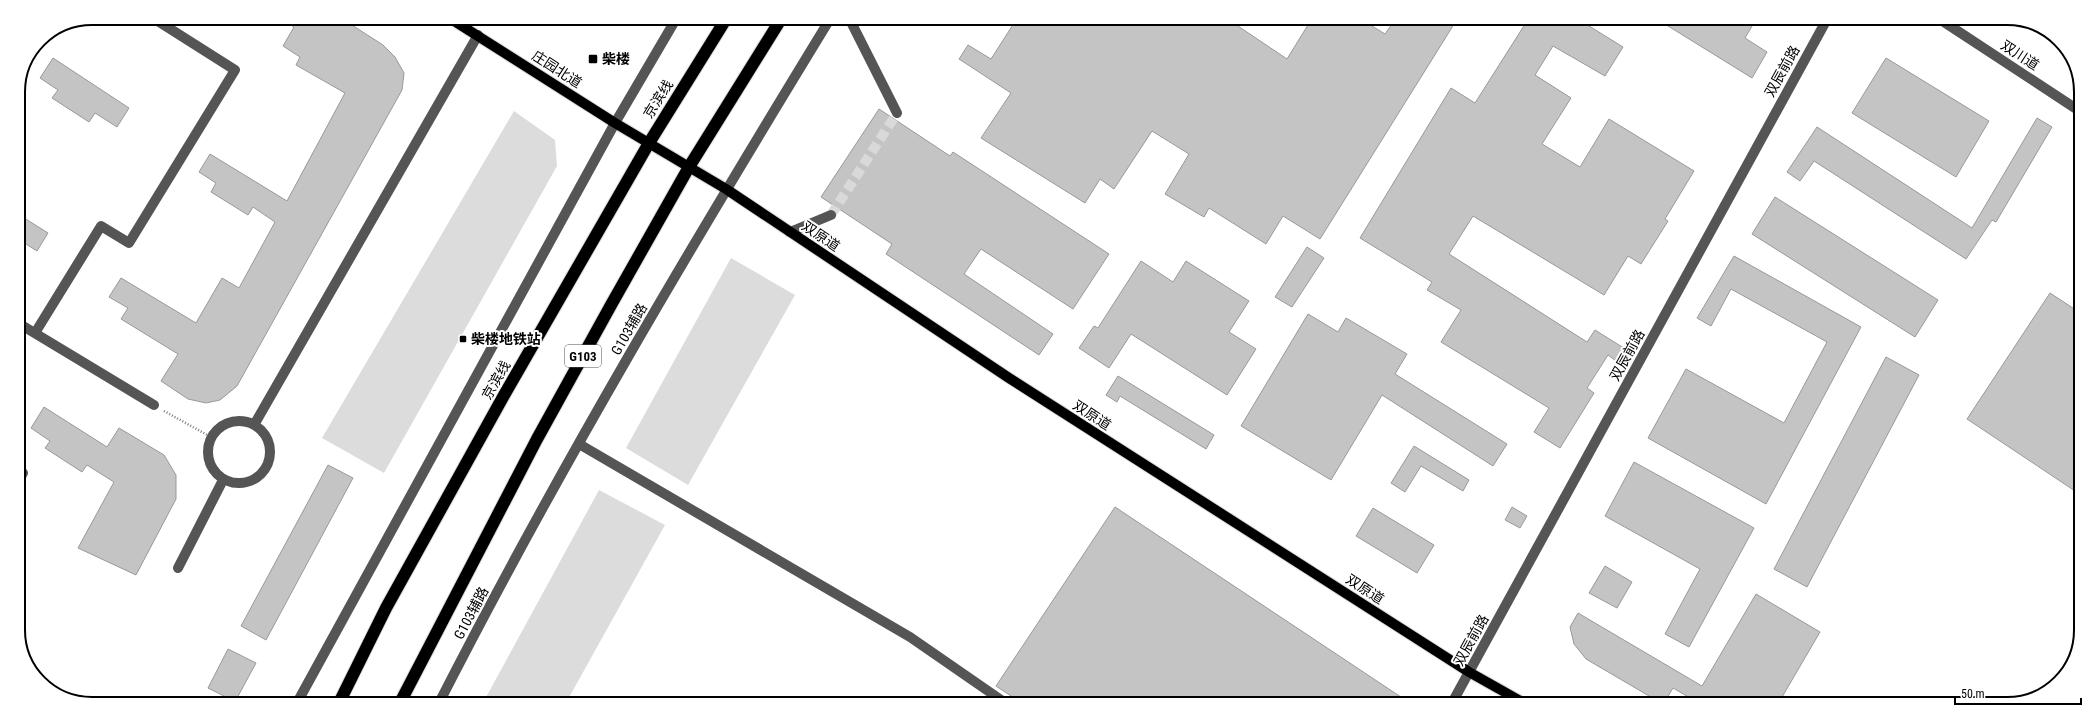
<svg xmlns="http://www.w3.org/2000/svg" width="2099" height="722" font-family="'Roboto Condensed','Noto Sans SC',sans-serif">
<rect width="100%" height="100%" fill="#fff"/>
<path fill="#dcdcdc" d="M 514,111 L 555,140 L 557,166 L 384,473 L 322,438 Z
M 731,258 L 795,295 L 688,485 L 626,448 Z
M 599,490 L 665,525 L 567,701 L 484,701 Z"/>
<path fill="#c4c4c4" stroke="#999" d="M 279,18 L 341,18 L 383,45 L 395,57 L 404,73 L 402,90 L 237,386 L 220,400 L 206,403 L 188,399 L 161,381 L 178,354 L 121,319 L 128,308 L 109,297 L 121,278 L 196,323 L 222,278 L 239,288 L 275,222 L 253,207 L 248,215 L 211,192 L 216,183 L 199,172 L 210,154 L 287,201 L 345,93 L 296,65 L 300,57 L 283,46 L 294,27 Z
M 1016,20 L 1229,20 L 1287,59 L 1311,20 L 1364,21 L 1385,34 L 1394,21 L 1456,21 L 1320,239 L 1283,216 L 1266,244 L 1209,208 L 1204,217 L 1165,194 L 1189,154 L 1152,131 L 1114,189 L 1100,179 L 1085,203 L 981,138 L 1011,93 L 959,59 L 968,45 L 991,59 Z
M 1527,21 L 1581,21 L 1623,47 L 1605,76 L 1553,46 L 1535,75 L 1571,98 L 1542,144 L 1580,167 L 1609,119 L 1694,171 L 1665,219 L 1668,221 L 1641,264 L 1628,256 L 1604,295 L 1473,216 L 1449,254 L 1587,342 L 1595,330 L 1627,350 L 1619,363 L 1608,355 L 1587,388 L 1594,393 L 1560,448 L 1534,432 L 1549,408 L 1441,342 L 1461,310 L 1427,290 L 1432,282 L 1360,238 L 1451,88 L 1475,103 Z
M 1660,21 L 1755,21 L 1745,38 L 1767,52 L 1752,78 Z
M 53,58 L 129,108 L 117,127 L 95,113 L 89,122 L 52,98 L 58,90 L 40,78 Z
M 1886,58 L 1989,121 L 1956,177 L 1852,113 Z
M 879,109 L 950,156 L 953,152 L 1109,254 L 1073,309 L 981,249 L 964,274 L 1053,334 L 1039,355 L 886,254 L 892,244 L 821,197 Z
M 2037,118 L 2052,127 L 1996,222 L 1992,220 L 1966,259 L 1814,161 L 1800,181 L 1787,172 L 1817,127 L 1972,228 Z
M 1775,197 L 1938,300 L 1915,337 L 1752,234 Z
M 18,214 L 48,233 L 37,251 L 18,239 Z
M 1307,247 L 1324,258 L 1292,307 L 1275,297 Z
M 1734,256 L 1861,327 L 1766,504 L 1648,438 L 1686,369 L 1784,423 L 1827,342 L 1731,289 L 1711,326 L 1697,318 Z
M 1141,261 L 1173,282 L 1186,261 L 1249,301 L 1229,332 L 1256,349 L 1227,395 L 1131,334 L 1109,368 L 1079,348 L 1094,326 L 1098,328 Z
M 2050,293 L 2079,312 L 2078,493 L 1967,419 Z
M 1308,314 L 1338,332 L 1346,318 L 1407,354 L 1395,374 L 1507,444 L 1493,466 L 1382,395 L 1331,480 L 1241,426 Z
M 1886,357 L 1919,375 L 1807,587 L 1774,569 Z
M 1118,376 L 1214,435 L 1206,449 L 1120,396 L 1117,402 L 1106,395 Z
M 44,407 L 107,447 L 119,428 L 164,455 L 176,475 L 176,499 L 136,575 L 78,548 L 114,482 L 87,465 L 82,472 L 45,448 L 50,441 L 31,428 Z
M 1414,446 L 1469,480 L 1463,491 L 1421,466 L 1405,492 L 1391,483 Z
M 1634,462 L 1754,528 L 1689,647 L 1665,634 L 1700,569 L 1605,516 Z
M 328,465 L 353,478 L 266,640 L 241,626 Z
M 1115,507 L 1410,703 L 1020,702 L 996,686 Z
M 1512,507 L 1527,516 L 1520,528 L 1505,520 Z
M 1373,508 L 1434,545 L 1417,573 L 1356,536 Z
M 1605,566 L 1632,582 L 1617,608 L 1589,593 Z
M 1756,594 L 1820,632 L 1778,704 L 1699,703 L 1673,688 L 1664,703 L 1661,703 L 1586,659 L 1574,644 L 1570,627 L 1578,613 L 1702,686 Z
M 228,649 L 256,663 L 236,700 L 232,700 L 208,688 Z"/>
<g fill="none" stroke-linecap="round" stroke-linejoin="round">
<path stroke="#d9d9d9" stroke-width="10" stroke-dasharray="10 5" stroke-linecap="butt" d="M 831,215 L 897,113"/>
<defs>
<path id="major" d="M 451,19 L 615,123 L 726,189 L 1009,378 L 1469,672 L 1524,703"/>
<path id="highway" d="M 340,701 L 386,608 L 503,397 L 649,143 L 726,19
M 401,701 L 537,439 L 611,305 L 689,167 L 781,19"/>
</defs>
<use href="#major" stroke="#dbdbdb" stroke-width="12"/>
<use href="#highway" stroke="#dbdbdb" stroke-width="14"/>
<path stroke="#777" stroke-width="2.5" stroke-dasharray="1 2" stroke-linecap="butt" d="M 164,411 L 211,437"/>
<path stroke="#555" stroke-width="10" d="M 850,20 L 897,113
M 1944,22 L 2081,112
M 790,232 L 831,215
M 18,323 L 154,405
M 35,333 L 101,226 L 129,243 L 235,70 L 153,18
M208 452a31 31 0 1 1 62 0a31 31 0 1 1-62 0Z
M 254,425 L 478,35
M 579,444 L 910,637 L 1004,702
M 18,470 L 23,473 L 18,481
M 178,568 L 223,480
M 298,701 L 615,123 L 676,19
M 440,701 C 559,468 693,243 830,19
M 1452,703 L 1826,21"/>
<use href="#major" stroke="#000" stroke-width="10"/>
<use href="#highway" stroke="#000" stroke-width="12"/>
</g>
<g fill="#000" stroke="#fff" stroke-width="1.5">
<rect x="588" y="54" width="10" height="10" rx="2"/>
<rect x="459" y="335" width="8" height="8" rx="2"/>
</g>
<g text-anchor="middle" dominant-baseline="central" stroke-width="4" stroke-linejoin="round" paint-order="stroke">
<rect fill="#fff" stroke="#4c4c4c" stroke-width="1" x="565" y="345" width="36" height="22" rx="3"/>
<g font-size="13" font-weight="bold" fill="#000">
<text x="583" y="356">G103</text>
</g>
<g font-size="14" fill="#000" stroke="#fff">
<text transform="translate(2020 55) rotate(33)">双川道</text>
<text transform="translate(557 69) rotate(33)">庄园北道</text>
<text transform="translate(1782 71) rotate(-61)">双辰前路</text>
<text transform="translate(658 99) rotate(-58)">京滨线</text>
<text transform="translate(821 236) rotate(34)">双原道</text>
<text transform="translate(629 329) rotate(-60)">G103辅路</text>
<text transform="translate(1627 355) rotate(-61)">双辰前路</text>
<text transform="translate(496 380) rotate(-60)">京滨线</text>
<text transform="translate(1092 415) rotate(33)">双原道</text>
<text transform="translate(1365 589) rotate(33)">双原道</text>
<text transform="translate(471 613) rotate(-62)">G103辅路</text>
<text transform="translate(1471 640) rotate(-61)">双辰前路</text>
</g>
<g font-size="14" font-weight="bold" fill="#000" stroke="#fff" text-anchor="start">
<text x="602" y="59">柴楼</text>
<text x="471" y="339">柴楼地铁站</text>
</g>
</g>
<path d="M0 0H2099V722H0ZM92 25H2007A67 67 0 0 1 2074 92V630A67 67 0 0 1 2007 697H92A67 67 0 0 1 25 630V92A67 67 0 0 1 92 25Z" fill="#fff" fill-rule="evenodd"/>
<path fill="none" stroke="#000" stroke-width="2" d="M92 25H2007A67 67 0 0 1 2074 92V630A67 67 0 0 1 2007 697H92A67 67 0 0 1 25 630V92A67 67 0 0 1 92 25Z"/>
<path d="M1955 698v6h126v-6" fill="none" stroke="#000000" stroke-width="2"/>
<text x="1961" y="698" font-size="12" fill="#000000" stroke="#ffffff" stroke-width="3" paint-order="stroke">50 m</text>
</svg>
